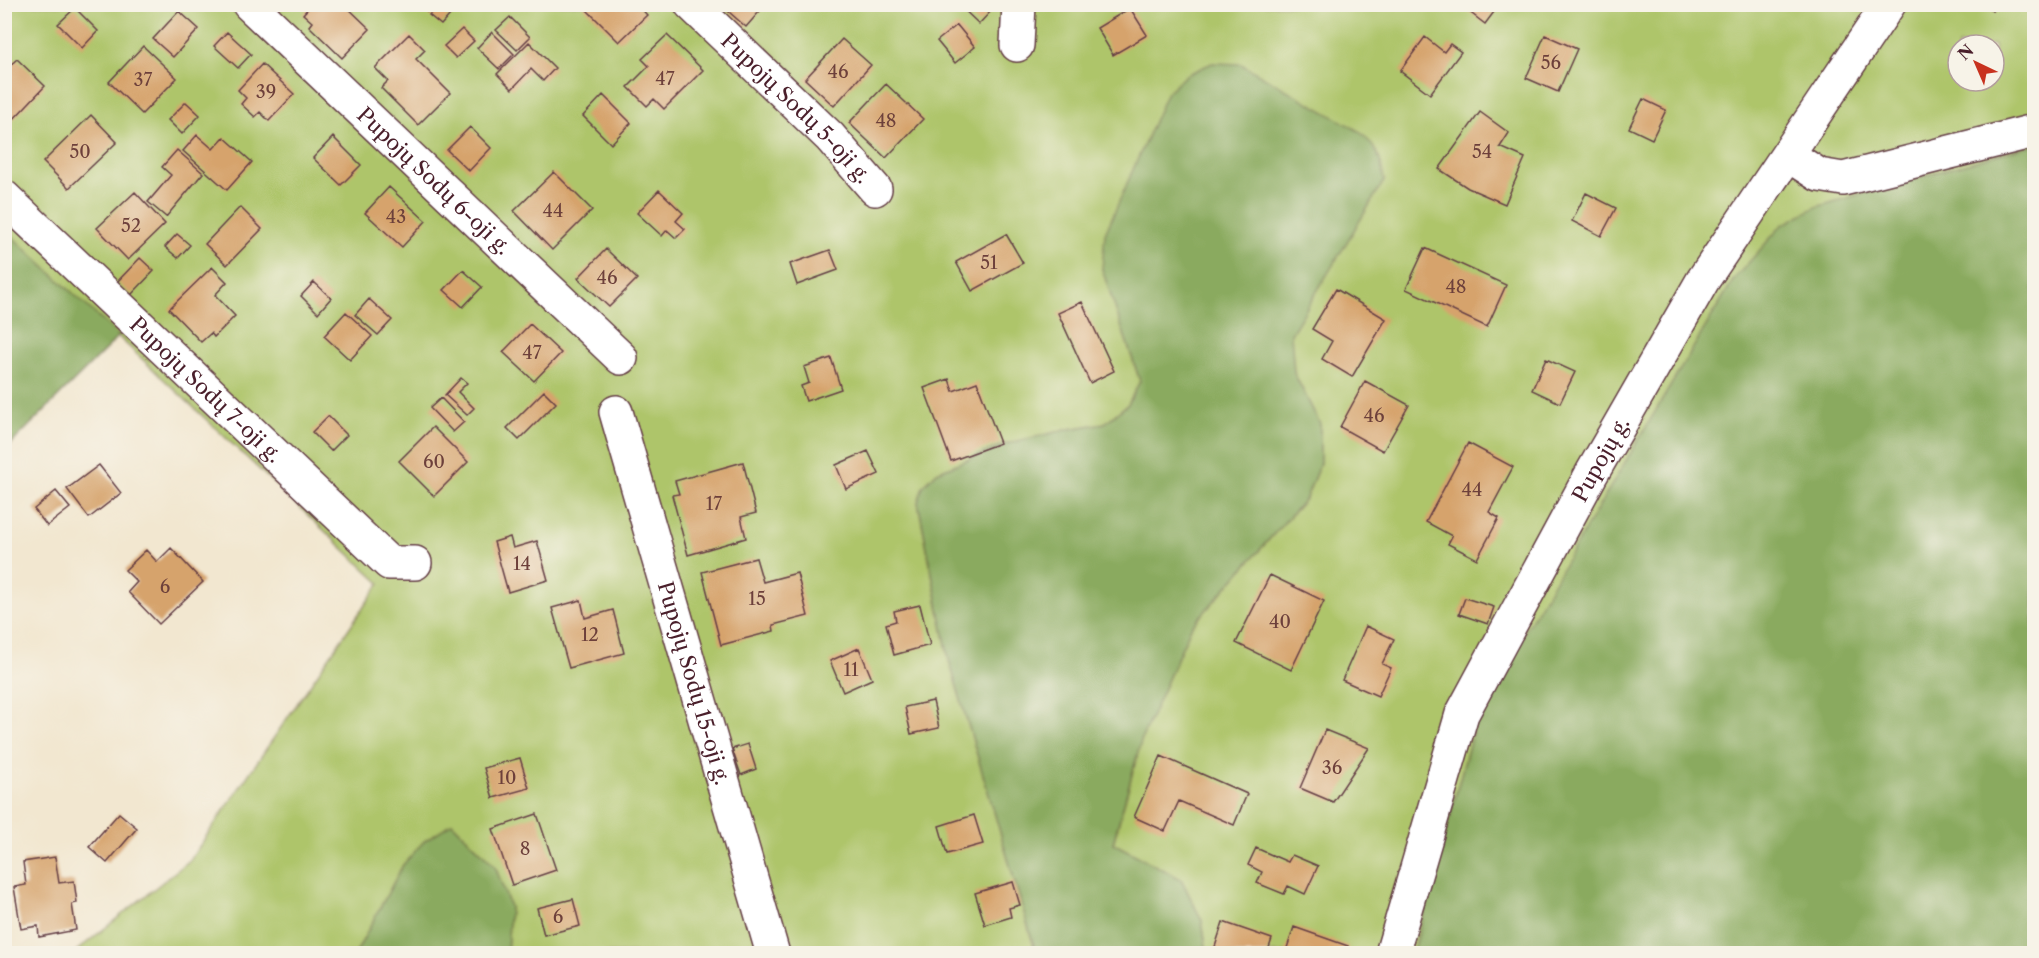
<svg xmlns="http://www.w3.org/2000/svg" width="2039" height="958" font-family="'Libre Caslon Text',serif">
<rect width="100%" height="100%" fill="#f7f3e8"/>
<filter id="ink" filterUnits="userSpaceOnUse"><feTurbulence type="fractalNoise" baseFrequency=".0167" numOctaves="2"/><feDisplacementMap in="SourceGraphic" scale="12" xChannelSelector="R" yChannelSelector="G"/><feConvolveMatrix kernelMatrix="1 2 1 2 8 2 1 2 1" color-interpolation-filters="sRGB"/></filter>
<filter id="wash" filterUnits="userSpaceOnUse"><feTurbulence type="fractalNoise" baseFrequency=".008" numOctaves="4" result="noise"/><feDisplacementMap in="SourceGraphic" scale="24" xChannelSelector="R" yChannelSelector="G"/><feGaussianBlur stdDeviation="1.35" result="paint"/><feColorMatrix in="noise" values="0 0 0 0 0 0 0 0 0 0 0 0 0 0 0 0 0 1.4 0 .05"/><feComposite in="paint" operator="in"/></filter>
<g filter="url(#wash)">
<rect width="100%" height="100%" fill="#f2e7d0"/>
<path fill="#aec56a" stroke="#7c724a" stroke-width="1.5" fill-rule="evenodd" d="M 4,5 L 2034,5 L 2034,144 L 1479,708 L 1413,953 L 1207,953 L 1202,921 L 1181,879 L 1113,844 L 1142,738 L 1191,627 L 1306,498 L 1320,463 L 1320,424 L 1294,373 L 1290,334 L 1384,180 L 1102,269 L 1140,381 L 1128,404 L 1105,423 L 1069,429 L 1006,444 L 937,472 L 918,502 L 949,660 L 1036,953 L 507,953 L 510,907 L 495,866 L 452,823 L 403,865 L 356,953 L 74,953 L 190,860 L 380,583 L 5,230 ZM 1958,45 L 1994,45 L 1994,81 L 1958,81 Z"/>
<path fill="#8aaa5e" stroke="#6a6444" stroke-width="1.5" d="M 1212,63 L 1241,64 L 1359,131 C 1377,148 1381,156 1384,181 L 1291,334 L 1294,373 L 1320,424 L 1320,463 L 1306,498 L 1191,627 L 1142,738 L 1113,843 L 1181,879 L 1202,921 L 1207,953 L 1036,953 L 949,660 L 918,502 L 923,486 L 937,472 L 1006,444 L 1069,429 L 1105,423 L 1128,404 L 1140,381 L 1102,269 L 1105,234 L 1167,92 L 1186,75 Z
M 2034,144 L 2034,953 L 1413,954 L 1479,708 L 1734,279 L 1782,225 L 1816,207 Z
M 5,230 L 119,336 L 5,450 L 4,450 Z
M 452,823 L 495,866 L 510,907 L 507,953 L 356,953 L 403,865 L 424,841 Z"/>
<g id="blocks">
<path fill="#d6a36c" d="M 312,4 L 344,4 L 370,29 L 342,58 L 309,26 L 312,22 L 303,14 Z
M 420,4 L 434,4 L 427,12 Z
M 439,4 L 460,4 L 441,25 L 429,15 Z
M 469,4 L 483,4 L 476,11 Z
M 587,4 L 637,4 L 647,15 L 619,42 L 584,7 Z
M 720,4 L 766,4 L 746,27 Z
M 958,4 L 985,4 L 991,11 L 979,24 Z
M 1459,4 L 1500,4 L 1485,24 Z
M 1985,4 L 1997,4 L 1992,11 Z
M 75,8 L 98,31 L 82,48 L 58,24 Z
M 1130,8 L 1147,35 L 1113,55 L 1097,28 Z
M 179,11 L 199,29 L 173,57 L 153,39 Z
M 510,17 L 530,37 L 517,50 L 496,30 Z
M 957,25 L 975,47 L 955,63 L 937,41 Z
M 462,29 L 474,41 L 456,58 L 444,46 Z
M 227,32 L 251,54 L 238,68 L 214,46 Z
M 492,32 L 514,54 L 499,69 L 477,48 Z
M 409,34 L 425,50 L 416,59 L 450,93 L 418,125 L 381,88 L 388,81 L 375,68 Z
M 667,35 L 703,70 L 664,109 L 654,99 L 647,106 L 628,87 L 649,66 L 642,59 Z
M 1545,35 L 1577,49 L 1558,92 L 1526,78 Z
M 1425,37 L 1444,52 L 1450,44 L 1461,52 L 1430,94 L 1400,71 Z
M 842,39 L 871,65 L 834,106 L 805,79 Z
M 529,42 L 555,68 L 543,81 L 531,69 L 512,89 L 497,74 Z
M 143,46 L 177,78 L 142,114 L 109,82 Z
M 17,59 L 45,86 L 9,124 L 4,120 L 4,71 Z
M 262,64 L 294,94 L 269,121 L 260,112 L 255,117 L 241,104 L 246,98 L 238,90 Z
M 886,84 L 923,119 L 886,158 L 849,123 Z
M 603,95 L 631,123 L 611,144 L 583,116 Z
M 1643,99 L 1666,110 L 1652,139 L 1629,128 Z
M 186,102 L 200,115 L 182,134 L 168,120 Z
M 1480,112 L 1509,133 L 1500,147 L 1525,158 L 1505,204 L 1468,188 L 1439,169 Z
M 91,115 L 117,142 L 69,188 L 43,162 Z
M 470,127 L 491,148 L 469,171 L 447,150 Z
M 197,135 L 213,149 L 224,137 L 252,162 L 227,190 L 183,151 Z
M 333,137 L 361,165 L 341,185 L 313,158 Z
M 177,150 L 203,173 L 166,217 L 148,202 L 171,175 L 162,167 Z
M 554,172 L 592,210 L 552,250 L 514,211 Z
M 389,187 L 426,221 L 402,247 L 365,213 Z
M 659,190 L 683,213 L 676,221 L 685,229 L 676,238 L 667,230 L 662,236 L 637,213 Z
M 135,192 L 165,224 L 128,260 L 97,228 Z
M 1586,193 L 1616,208 L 1601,236 L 1572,221 Z
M 240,207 L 262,229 L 227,265 L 205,244 Z
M 177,234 L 190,245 L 178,258 L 165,247 Z
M 1006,234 L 1023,263 L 972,291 L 956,262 Z
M 1425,248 L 1506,285 L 1487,327 L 1406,289 Z
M 606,249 L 637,279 L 609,307 L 578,278 Z
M 830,250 L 838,270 L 797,285 L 790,264 Z
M 140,258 L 154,271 L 131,295 L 117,282 Z
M 212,267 L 227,282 L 215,295 L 235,316 L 214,337 L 211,333 L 201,342 L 169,309 Z
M 463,270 L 482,287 L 463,307 L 444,290 Z
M 314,282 L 331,298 L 318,313 L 301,296 Z
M 1336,289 L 1386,319 L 1352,377 L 1322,359 L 1332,341 L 1312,329 Z
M 369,299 L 392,320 L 378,335 L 355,315 Z
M 1082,302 L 1114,371 L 1090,383 L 1058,313 Z
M 346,312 L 372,336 L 350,360 L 324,336 Z
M 530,324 L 561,353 L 534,381 L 503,352 Z
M 831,358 L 841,389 L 806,401 L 801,386 L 809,383 L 804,367 Z
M 1546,359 L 1575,372 L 1560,403 L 1532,390 Z
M 461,378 L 467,383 L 458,392 L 474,408 L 467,415 L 445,395 Z
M 949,379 L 953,391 L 977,382 L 1000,443 L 951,461 L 924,388 Z
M 1365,381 L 1409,405 L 1383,451 L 1340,427 Z
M 544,391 L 556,403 L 519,440 L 507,428 Z
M 441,398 L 464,422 L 453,432 L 430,408 Z
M 328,416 L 347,435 L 331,451 L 312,432 Z
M 433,427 L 468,462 L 434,496 L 399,461 Z
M 1468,443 L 1513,467 L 1489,512 L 1499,518 L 1477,559 L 1448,544 L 1452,536 L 1426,522 Z
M 868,451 L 879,474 L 846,489 L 836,465 Z
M 743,462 L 756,513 L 741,517 L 746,538 L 688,555 L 672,495 L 679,494 L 675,481 Z
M 99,465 L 121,493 L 89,518 L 67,489 Z
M 56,491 L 70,508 L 47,526 L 34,509 Z
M 510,537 L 513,548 L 537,541 L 548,580 L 508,592 L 494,542 Z
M 171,548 L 203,582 L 159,624 L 128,592 L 137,582 L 125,570 L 146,550 L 157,562 Z
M 756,558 L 763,582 L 797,573 L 808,616 L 773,625 L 774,631 L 721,645 L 702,572 Z
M 1270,575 L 1324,601 L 1291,670 L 1236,643 Z
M 1465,598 L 1494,607 L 1488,624 L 1459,614 Z
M 581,600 L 585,618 L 613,610 L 624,653 L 569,668 L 552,608 Z
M 920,605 L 930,645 L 894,655 L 886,624 L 896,621 L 894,611 Z
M 1366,626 L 1394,639 L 1382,664 L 1391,668 L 1378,696 L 1342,680 Z
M 859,648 L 872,679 L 843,692 L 830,661 Z
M 933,701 L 939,728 L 911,734 L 905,707 Z
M 1325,730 L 1369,748 L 1333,802 L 1300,788 Z
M 748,744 L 756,769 L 741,775 L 732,749 Z
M 1161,756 L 1247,794 L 1234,825 L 1179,801 L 1165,831 L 1134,817 Z
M 520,758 L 529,788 L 493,798 L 484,768 Z
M 119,813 L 137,828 L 107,863 L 89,847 Z
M 537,814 L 556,870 L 512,885 L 493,829 Z
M 974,815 L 983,844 L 947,854 L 939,826 Z
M 1256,848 L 1288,862 L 1292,855 L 1318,866 L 1305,894 L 1288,886 L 1284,894 L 1257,883 L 1262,872 L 1248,865 Z
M 55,857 L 59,883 L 74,881 L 77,903 L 72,904 L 76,930 L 39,937 L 38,926 L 21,929 L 14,887 L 26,885 L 23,862 Z
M 1013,882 L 1020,905 L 1009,908 L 1011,917 L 985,925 L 975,893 Z
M 573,899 L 580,926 L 544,935 L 537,908 Z
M 1223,922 L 1272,939 L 1267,954 L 1213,953 Z
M 1294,927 L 1348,946 L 1346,954 L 1285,954 Z"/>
</g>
</g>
<g filter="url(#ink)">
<use href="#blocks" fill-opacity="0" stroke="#633d44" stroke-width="1.5"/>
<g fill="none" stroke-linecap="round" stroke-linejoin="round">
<defs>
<g id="minor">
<path id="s1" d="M 249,4 L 621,358"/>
<path id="s2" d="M 691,4 L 830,137 L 875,189"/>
<path d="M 1017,45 L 1019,4"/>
<path d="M 1788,155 L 1819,175 L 1843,179 L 2034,131"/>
<path id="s3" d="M 4,197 L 389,563 L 415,563"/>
<path id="s4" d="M 616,412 L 773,954"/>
<path id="s5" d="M 1392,954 L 1462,714 L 1592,473 L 1703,280 L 1889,4"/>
</g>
</defs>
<use href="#minor" stroke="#633d44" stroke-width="36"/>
<use href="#minor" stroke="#fff" stroke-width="33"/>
</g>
</g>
<g text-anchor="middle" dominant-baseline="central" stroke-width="6" stroke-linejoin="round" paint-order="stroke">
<g font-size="18" fill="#6d403b">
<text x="1551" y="63">56</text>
<text x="838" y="72">46</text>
<text x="665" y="79">47</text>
<text x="143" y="80">37</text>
<text x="266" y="92">39</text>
<text x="886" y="121">48</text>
<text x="80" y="152">50</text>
<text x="1482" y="152">54</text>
<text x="553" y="211">44</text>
<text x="396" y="217">43</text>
<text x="131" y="226">52</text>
<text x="989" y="263">51</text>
<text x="607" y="278">46</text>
<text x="1456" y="287">48</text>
<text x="532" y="353">47</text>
<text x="1374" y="416">46</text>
<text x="434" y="462">60</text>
<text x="1472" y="490">44</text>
<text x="714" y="504">17</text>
<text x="522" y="564">14</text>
<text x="165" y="587">6</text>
<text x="757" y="599">15</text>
<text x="1280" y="622">40</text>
<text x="590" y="635">12</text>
<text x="851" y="670">11</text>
<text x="1332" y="768">36</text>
<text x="507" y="778">10</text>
<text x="525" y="849">8</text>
<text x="558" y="917">6</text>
</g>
<g font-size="21" fill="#4a1f2b" stroke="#f7f3e8">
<text stroke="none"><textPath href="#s2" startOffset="148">Pupojų Sodų 5-oji g.</textPath></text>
<text stroke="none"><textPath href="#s1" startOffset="256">Pupojų Sodų 6-oji g.</textPath></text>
<text stroke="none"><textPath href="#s3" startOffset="279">Pupojų Sodų 7-oji g.</textPath></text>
<text stroke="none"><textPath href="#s5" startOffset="540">Pupojų g.</textPath></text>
<text stroke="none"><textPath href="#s4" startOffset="282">Pupojų Sodų 15-oji g.</textPath></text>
</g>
</g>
<rect width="2039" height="958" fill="none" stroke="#f7f3e8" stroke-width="24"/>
<g transform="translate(1976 63) rotate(316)"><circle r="28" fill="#f7f3e8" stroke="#b29e9c" stroke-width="1.5"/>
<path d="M0-4.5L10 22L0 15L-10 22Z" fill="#c8321e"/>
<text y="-9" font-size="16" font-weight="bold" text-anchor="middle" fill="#4a1f2b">N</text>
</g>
</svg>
